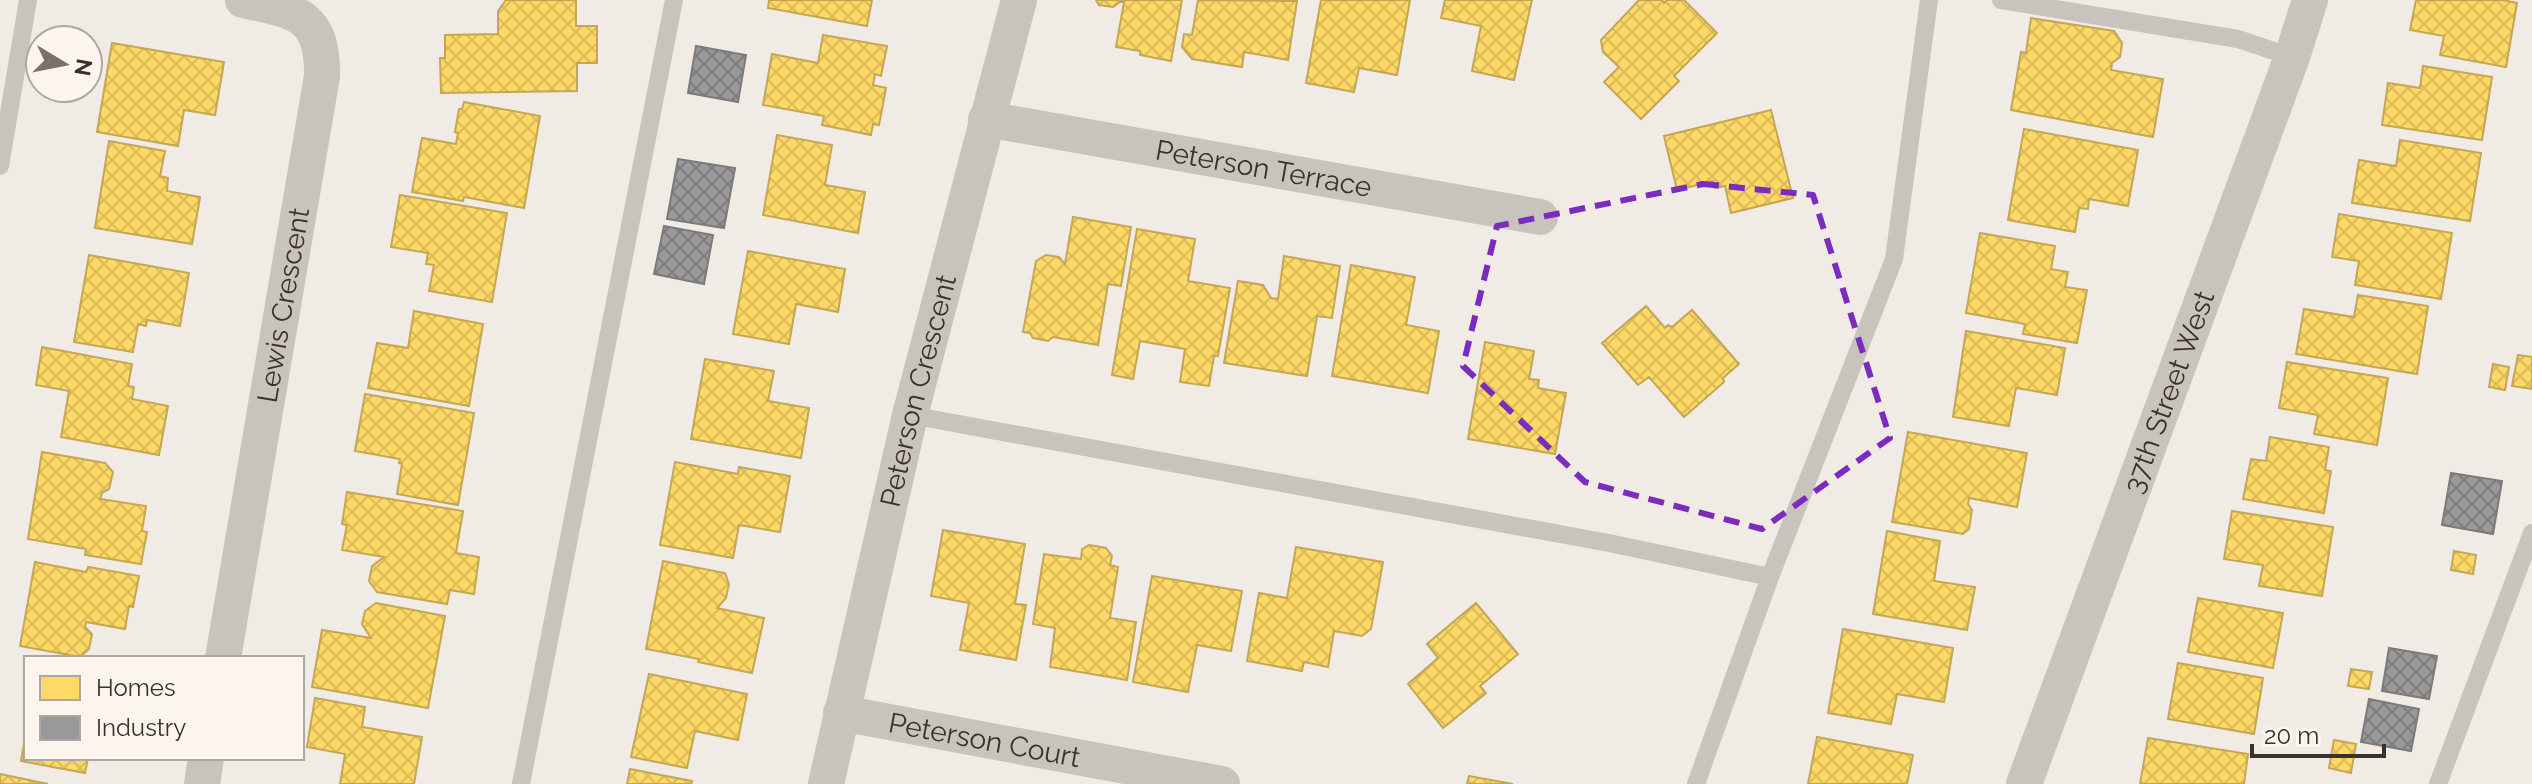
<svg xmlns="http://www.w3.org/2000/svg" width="2532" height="784" font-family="Raleway,sans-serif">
<defs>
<pattern id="homes-cross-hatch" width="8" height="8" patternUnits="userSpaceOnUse" patternTransform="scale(2)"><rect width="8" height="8" fill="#ffd966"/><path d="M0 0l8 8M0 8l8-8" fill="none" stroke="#dbbb59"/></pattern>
<pattern id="industry-cross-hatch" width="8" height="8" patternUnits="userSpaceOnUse" patternTransform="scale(2)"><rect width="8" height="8" fill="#999"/><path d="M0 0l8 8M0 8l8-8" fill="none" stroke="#7e7d7d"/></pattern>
</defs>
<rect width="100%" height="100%" fill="#f0ebe5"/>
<path fill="url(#homes-cross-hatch)" stroke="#c4a654" stroke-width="2" d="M 506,0 L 576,0 L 576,26 L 597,26 L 597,63 L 577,63 L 577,91 L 441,93 L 440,58 L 445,58 L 445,35 L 498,34 L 498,11 Z
M 769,0 L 872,0 L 867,26 L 768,8 Z
M 1096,0 L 1182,0 L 1171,61 L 1140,55 L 1140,51 L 1116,47 L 1124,2 L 1120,2 L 1113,7 L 1099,5 Z
M 1198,0 L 1297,1 L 1288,60 L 1244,52 L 1242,67 L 1192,59 L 1182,47 L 1184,34 L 1192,35 Z
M 1321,0 L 1410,0 L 1397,75 L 1359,68 L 1354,92 L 1306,83 Z
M 1445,0 L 1532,0 L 1514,80 L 1472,71 L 1481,26 L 1441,18 Z
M 1639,0 L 1662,0 L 1664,3 L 1667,0 L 1684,0 L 1717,33 L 1674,76 L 1679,81 L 1641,119 L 1604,82 L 1619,67 L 1603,52 L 1601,40 Z
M 2416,0 L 2503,0 L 2517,3 L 2506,67 L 2440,55 L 2444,36 L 2410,30 Z
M 2031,18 L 2114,31 L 2122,43 L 2120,57 L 2112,63 L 2111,70 L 2163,79 L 2153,137 L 2011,110 L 2021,52 L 2026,53 Z
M 823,35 L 887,46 L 881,76 L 875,74 L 873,85 L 886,88 L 879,125 L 873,124 L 871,135 L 822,125 L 824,116 L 763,105 L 772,54 L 818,63 Z
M 112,43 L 224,62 L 215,115 L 184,110 L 178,146 L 97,132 Z
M 2423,66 L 2492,77 L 2482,140 L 2382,125 L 2388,83 L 2420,88 Z
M 464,102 L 540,116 L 524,208 L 464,197 L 463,201 L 412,192 L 422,138 L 456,144 L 458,133 L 455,132 L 459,109 L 462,109 Z
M 1771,110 L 1793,198 L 1731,213 L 1725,186 L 1715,188 L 1713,181 L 1677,190 L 1664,136 Z
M 2024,129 L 2138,150 L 2128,206 L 2089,199 L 2088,209 L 2079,208 L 2075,232 L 2008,220 Z
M 777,135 L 832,145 L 825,185 L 865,192 L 858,233 L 763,215 Z
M 2400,140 L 2481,153 L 2470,221 L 2352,203 L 2359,160 L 2396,166 Z
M 109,141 L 165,151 L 160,176 L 168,178 L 167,191 L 200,197 L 192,244 L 95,228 Z
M 400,195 L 507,213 L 492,302 L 429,291 L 434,265 L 426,264 L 428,253 L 391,247 Z
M 2339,214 L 2452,233 L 2441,299 L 2355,285 L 2359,261 L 2332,257 Z
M 1073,217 L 1131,227 L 1121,286 L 1108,284 L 1098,345 L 1053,337 L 1048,341 L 1033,338 L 1030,333 L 1023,332 L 1036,261 L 1046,255 L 1059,257 L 1065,264 Z
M 1137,229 L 1195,239 L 1188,281 L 1230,288 L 1218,356 L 1214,356 L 1209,386 L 1180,382 L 1185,349 L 1140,341 L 1133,379 L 1112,375 Z
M 1980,233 L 2055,246 L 2051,269 L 2068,272 L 2065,287 L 2087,290 L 2077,343 L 2023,334 L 2025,324 L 1966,313 Z
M 748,251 L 845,269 L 838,312 L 796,304 L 789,344 L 733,334 Z
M 89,255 L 189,273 L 180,326 L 147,320 L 146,326 L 138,324 L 133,352 L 74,342 Z
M 1284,256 L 1340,266 L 1332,318 L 1317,316 L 1307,376 L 1224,363 L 1238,281 L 1263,285 L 1271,298 L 1278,299 Z
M 1351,265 L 1415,277 L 1406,325 L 1439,331 L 1428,393 L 1332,376 Z
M 2358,295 L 2428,306 L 2417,374 L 2296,354 L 2304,309 L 2354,317 Z
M 1646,306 L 1665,328 L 1668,325 L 1672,327 L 1692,310 L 1739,364 L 1723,378 L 1724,382 L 1684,417 L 1649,377 L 1638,385 L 1602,343 Z
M 414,311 L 483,324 L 469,406 L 368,388 L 377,343 L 408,348 Z
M 1966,331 L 2065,348 L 2057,395 L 2016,388 L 2009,426 L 1953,417 Z
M 1485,342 L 1534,351 L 1529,379 L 1539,380 L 1538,388 L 1566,393 L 1555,454 L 1468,439 Z
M 42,347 L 132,364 L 128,386 L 134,387 L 132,399 L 168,406 L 159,455 L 61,437 L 69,391 L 36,385 Z
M 2518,355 L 2532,357 L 2532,389 L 2512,386 Z
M 705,359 L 774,371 L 768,401 L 809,408 L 801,458 L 691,439 Z
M 2287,362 L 2388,378 L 2377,445 L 2314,434 L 2318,415 L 2279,408 Z
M 2493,364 L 2509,367 L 2505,390 L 2489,387 Z
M 365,394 L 474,413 L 458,505 L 397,494 L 402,464 L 399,463 L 400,459 L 355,451 Z
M 1908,432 L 2027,453 L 2017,507 L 1969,498 L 1968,504 L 1972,510 L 1969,529 L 1963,534 L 1892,522 Z
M 2270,437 L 2329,447 L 2325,470 L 2331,471 L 2324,513 L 2243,499 L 2251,459 L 2266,461 Z
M 42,452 L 105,463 L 113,472 L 109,489 L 102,493 L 100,499 L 146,506 L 142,531 L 147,532 L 141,564 L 85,555 L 86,549 L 28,539 Z
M 675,462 L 738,474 L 739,467 L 790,476 L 780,532 L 739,525 L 733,558 L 660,545 Z
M 347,492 L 463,511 L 456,553 L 479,557 L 474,594 L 450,590 L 447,604 L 377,592 L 369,581 L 372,566 L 384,557 L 342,550 L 347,525 L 342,524 Z
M 2232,511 L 2333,527 L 2322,596 L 2259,586 L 2263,565 L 2224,559 Z
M 943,530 L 1025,544 L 1015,604 L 1026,605 L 1016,660 L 960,650 L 969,603 L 931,596 Z
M 1887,531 L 1940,541 L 1934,581 L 1975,587 L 1967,630 L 1873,614 Z
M 1089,545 L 1106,548 L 1112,556 L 1110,565 L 1118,567 L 1110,618 L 1136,622 L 1127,680 L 1050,667 L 1055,628 L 1033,624 L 1044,554 L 1081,559 L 1082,549 Z
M 1296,547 L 1383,562 L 1371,629 L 1362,636 L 1334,631 L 1328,667 L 1304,662 L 1302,671 L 1247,661 L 1259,593 L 1287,598 Z
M 2454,551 L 2476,555 L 2473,574 L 2451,570 Z
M 663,561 L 725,573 L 729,584 L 726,598 L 717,608 L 764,618 L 752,673 L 698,662 L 699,659 L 646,649 Z
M 35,562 L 86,572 L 88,567 L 139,576 L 133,607 L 129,606 L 125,629 L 86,622 L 85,627 L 92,634 L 89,649 L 80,657 L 20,646 Z
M 1152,576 L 1242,591 L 1231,651 L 1197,645 L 1188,692 L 1133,682 Z
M 2198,598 L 2283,613 L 2273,668 L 2188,652 Z
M 376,603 L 445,616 L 428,708 L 312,687 L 322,630 L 371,638 L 362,624 L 365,611 Z
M 1476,603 L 1518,654 L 1480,686 L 1486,693 L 1443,728 L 1408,684 L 1438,658 L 1427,644 Z
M 1843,629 L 1953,648 L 1944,702 L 1897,694 L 1891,724 L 1828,713 Z
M 2178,663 L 2263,678 L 2254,734 L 2168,719 Z
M 2351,669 L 2372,672 L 2369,689 L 2348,686 Z
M 649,674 L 747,694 L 738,740 L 695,731 L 687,768 L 631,757 Z
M 315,698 L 365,707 L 362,727 L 422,737 L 414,784 L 340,784 L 345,754 L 307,747 Z
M 26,732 L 26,758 L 88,758 L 85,773 L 21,761 Z
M 1817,737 L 1913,755 L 1907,784 L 1808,784 Z
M 2148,738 L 2248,754 L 2244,784 L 2140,784 Z
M 2334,740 L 2356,744 L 2351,773 L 2329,768 Z
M 630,769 L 692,781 L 691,784 L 627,784 Z
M 0,774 L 48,784 L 0,784 Z
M 1469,776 L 1513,784 L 1467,784 Z"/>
<path fill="url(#industry-cross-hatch)" stroke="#7d7a78" stroke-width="2" d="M 696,46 L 746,55 L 738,102 L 688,93 Z
M 678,159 L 735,168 L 724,228 L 667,219 Z
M 664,226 L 713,235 L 704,284 L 654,274 Z
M 2451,473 L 2502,481 L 2493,534 L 2442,525 Z
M 2389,648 L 2437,656 L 2429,699 L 2382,691 Z
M 2369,699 L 2419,709 L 2411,751 L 2361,742 Z"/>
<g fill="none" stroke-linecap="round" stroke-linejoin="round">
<path stroke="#c9c3be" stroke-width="18" d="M 2001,0 L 2238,39 L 2292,57
M 0,166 L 28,0
M 910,415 L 1609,543 L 1770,577
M 521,784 L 674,0
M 1696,784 L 1770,577 L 1894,259 L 1929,0
M 2438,784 L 2532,533"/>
<g stroke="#c9c3be" stroke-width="36">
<path id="s1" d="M 986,119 L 1540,217"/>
<path id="s2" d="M 223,658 L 322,76 C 323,14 296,11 243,0"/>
<path id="s3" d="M 841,713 L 1222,784"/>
<path d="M 202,784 L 206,758"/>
<path id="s4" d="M 826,784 L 910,415 L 1019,0"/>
<path id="s5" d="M 2024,784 L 2292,57 L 2310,0"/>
</g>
</g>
<path fill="none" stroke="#7b2cbf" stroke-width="6" stroke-dasharray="16 10" stroke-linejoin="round" d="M 1703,184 L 1813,195 L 1890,438 L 1762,529 L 1585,482 L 1463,366 L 1497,226 Z"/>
<g text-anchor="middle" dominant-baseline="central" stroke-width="8" stroke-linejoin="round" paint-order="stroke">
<g font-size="28" fill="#3b302b" stroke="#fbf5ee">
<text stroke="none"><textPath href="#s1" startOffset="282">Peterson Terrace</textPath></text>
<text stroke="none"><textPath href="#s2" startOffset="358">Lewis Crescent</textPath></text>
<text stroke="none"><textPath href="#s4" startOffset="404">Peterson Crescent</textPath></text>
<text stroke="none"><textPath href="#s5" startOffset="418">37th Street West</textPath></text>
<text stroke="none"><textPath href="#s3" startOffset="146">Peterson Court</textPath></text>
</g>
</g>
<rect x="24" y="656" width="280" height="104" fill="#fbf5ee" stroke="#aea6a0" stroke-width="2"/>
<rect x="40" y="676" width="40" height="24" fill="#ffd966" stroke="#aea6a0" stroke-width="2"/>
<text x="96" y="696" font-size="24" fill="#3b302b">Homes</text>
<rect x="40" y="716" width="40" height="24" fill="#999999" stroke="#aea6a0" stroke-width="2"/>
<text x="96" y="736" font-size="24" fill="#3b302b">Industry</text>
<g transform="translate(64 64) rotate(100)"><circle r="38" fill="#fbf5ee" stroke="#aea6a0" stroke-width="2"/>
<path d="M0-6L14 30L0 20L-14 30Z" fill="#7a716c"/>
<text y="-12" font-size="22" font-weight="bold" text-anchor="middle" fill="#3b302b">N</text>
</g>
<path d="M2252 744v12h132v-12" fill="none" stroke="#3b302b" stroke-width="4"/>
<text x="2264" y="744" font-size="24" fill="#3b302b" stroke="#fbf5ee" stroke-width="6" paint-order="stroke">20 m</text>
</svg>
